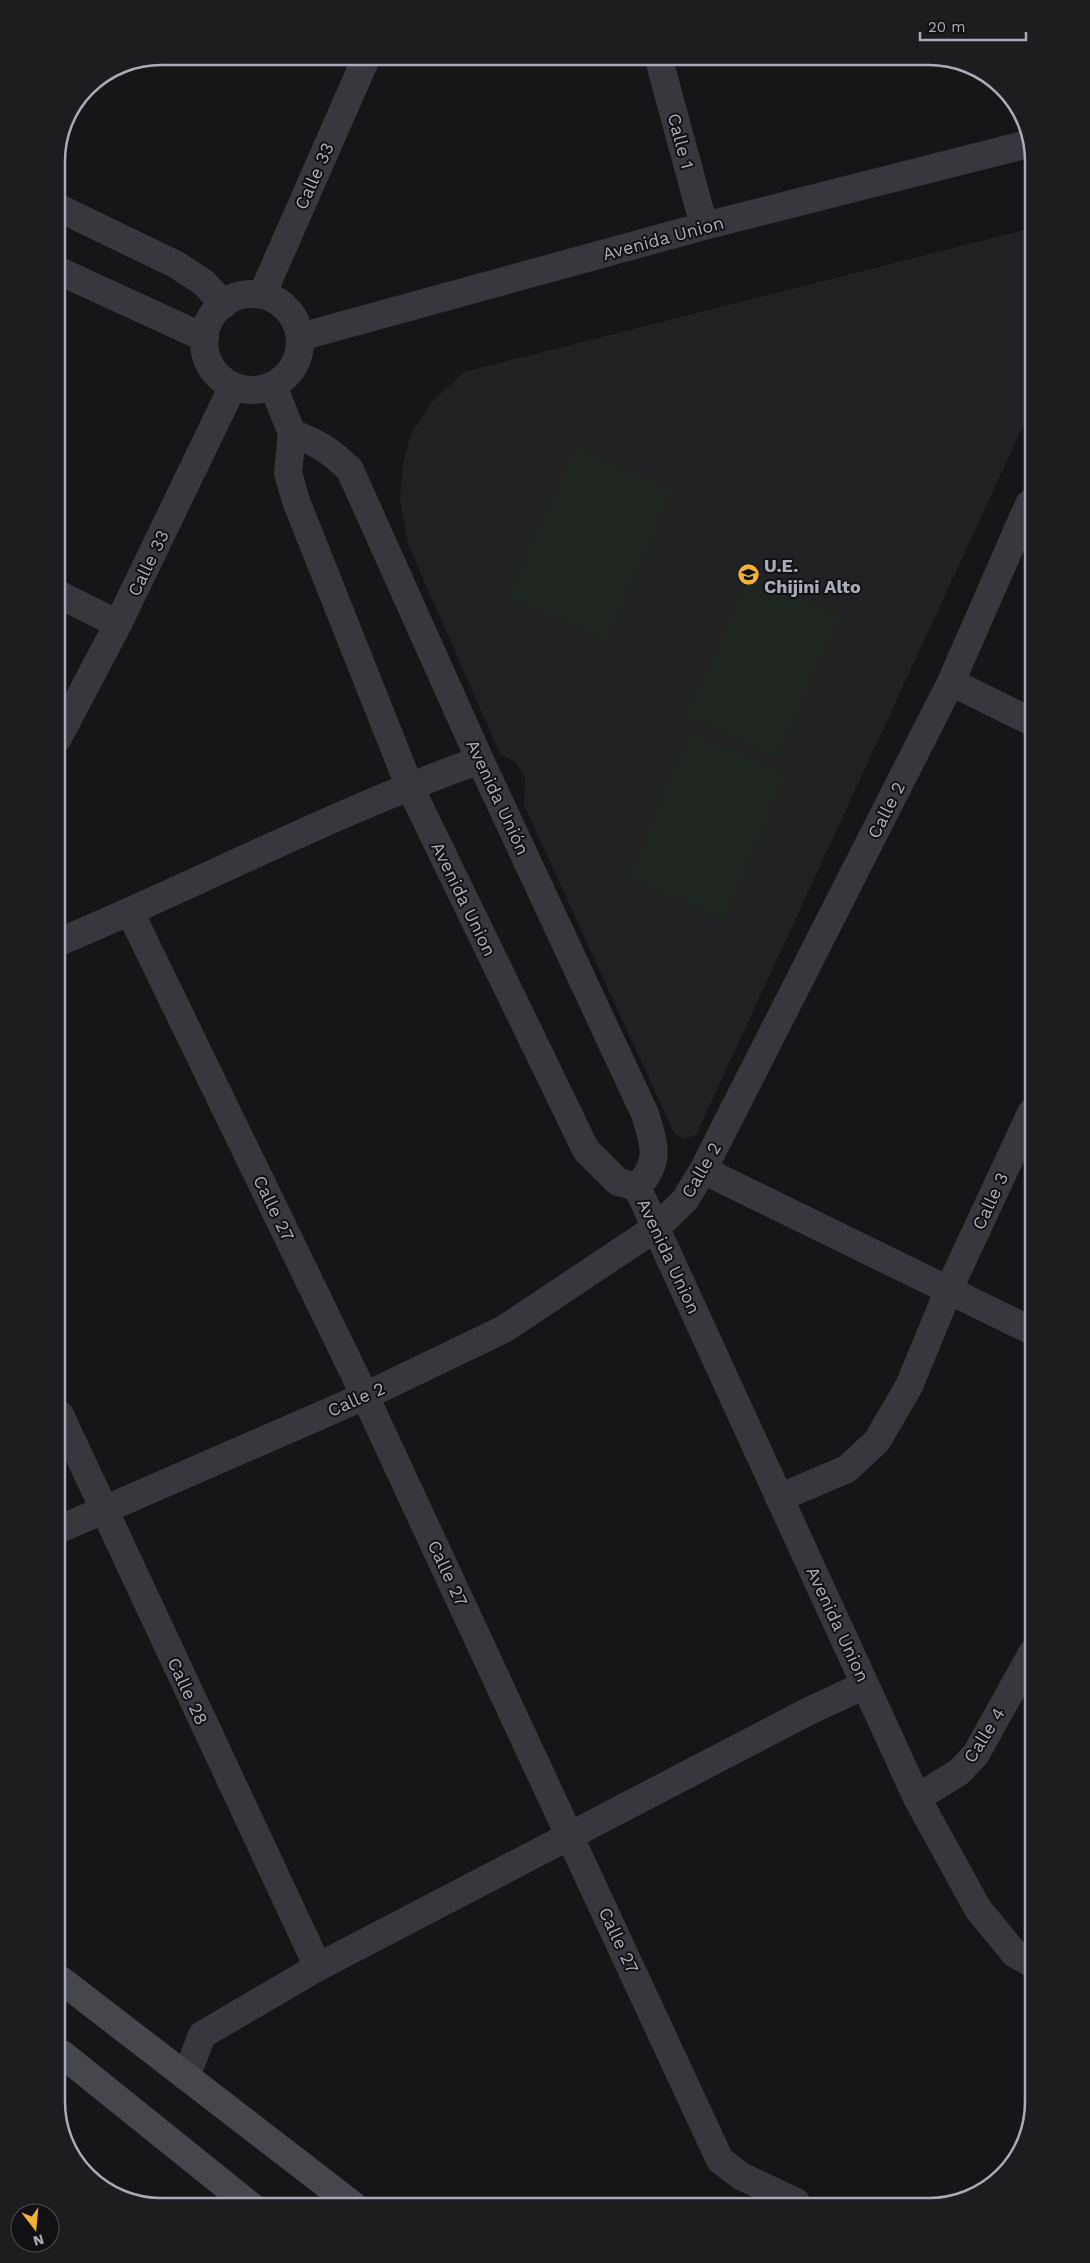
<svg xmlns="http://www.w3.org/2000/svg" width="1090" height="2263" font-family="'Work Sans',sans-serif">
<rect width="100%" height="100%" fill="#161618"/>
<path fill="#222225" d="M 1028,229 L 1029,413 L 696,1135 L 684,1139 L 674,1133 L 524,805 L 525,778 L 515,761 L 500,754 L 408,544 L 400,499 L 403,462 L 411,434 L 431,403 L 464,372 Z"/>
<path fill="#1e261f" d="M 574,445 L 675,489 L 607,642 L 506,598 Z
M 748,575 L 842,616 L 778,758 L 684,716 Z
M 689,731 L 789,773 L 725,920 L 626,878 Z"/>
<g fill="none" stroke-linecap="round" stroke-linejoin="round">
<path stroke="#37383d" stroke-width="28" d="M 658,56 L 704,226
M 57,207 L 175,264 L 203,282 L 224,304
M 57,270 L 205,338
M204 342a48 48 0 1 1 96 0a48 48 0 1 1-96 0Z
M 262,295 L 367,56
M 300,337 L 704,226 L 1028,144
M 273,386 L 292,433
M 292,433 L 288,473 L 296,501 L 409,785 L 586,1150 L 618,1182 L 637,1187 L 917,1798 L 978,1909 L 1015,1954 L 1033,1964
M 292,433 C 318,443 331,451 350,470 L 480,760 L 645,1114 C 654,1144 662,1161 637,1187
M 58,594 L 118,624
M 951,682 L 1030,721
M 58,738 L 118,624 L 233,386
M 130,912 L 365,1396 L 720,2160 L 741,2176 L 796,2202
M 59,942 C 200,883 336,811 480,760
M 703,1170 L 1032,1331
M 60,1415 L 318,1967
M 779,1498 L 847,1469 L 877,1441 L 909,1386 L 949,1289 L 1031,1113
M 60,1529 L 365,1396 L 504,1329 L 657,1227 L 685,1200 L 703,1170 L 951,682 L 1029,504
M 917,1798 L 959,1772 L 976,1754 L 1032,1653
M 186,2077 L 202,2035 L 318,1967 L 807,1712 L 865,1685"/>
<path stroke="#45474d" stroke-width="28" d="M 61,1980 L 353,2205
M 62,2054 L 251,2206"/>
</g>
<defs>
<symbol id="school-disc" viewBox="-11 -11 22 22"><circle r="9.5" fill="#f2b134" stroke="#111113"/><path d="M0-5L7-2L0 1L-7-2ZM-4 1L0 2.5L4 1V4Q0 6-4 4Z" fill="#111"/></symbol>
</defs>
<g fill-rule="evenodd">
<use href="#school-disc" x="736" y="562" width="25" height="25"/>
</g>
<g text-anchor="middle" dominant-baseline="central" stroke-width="4" stroke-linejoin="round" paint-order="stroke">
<g font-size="18" fill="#a8adb8" stroke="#111113">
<text transform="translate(681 141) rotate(75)">Calle 1</text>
<text transform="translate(314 176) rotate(-66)">Calle 33</text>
<text transform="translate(663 238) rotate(-15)">Avenida Union</text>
<text transform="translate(148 563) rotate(-64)">Calle 33</text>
<text transform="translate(498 797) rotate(65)">Avenida Unión</text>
<text transform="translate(886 810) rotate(-63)">Calle 2</text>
<text transform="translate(464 899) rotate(64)">Avenida Union</text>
<text transform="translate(701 1170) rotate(-60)">Calle 2</text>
<text transform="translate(990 1201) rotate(-65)">Calle 3</text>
<text transform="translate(274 1208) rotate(64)">Calle 27</text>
<text transform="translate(669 1256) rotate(65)">Avenida Union</text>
<text transform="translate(356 1399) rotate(-24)">Calle 2</text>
<text transform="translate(448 1573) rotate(65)">Calle 27</text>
<text transform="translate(838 1624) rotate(65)">Avenida Union</text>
<text transform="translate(188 1691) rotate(65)">Calle 28</text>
<text transform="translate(984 1735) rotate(-58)">Calle 4</text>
<text transform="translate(619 1940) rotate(65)">Calle 27</text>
</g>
<g font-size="18" font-weight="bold" fill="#a8adb8" stroke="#111113" text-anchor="start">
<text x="764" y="565">U.E.<tspan x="764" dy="21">Chijini Alto</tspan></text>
</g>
</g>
<path d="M0 0H1090V2263H0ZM161 65H929A96 96 0 0 1 1025 161V2102A96 96 0 0 1 929 2198H161A96 96 0 0 1 65 2102V161A96 96 0 0 1 161 65Z" fill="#1d1d20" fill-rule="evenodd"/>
<path fill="none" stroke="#a8adb8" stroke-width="2.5" d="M161 65H929A96 96 0 0 1 1025 161V2102A96 96 0 0 1 929 2198H161A96 96 0 0 1 65 2102V161A96 96 0 0 1 161 65Z"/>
<g transform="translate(35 2228) rotate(164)"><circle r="24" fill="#111113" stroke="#4d4f55"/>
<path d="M0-4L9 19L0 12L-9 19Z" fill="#f2b134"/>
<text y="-8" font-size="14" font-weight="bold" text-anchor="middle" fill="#a8adb8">N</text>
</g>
<path d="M920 32v8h106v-8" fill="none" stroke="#a8adb8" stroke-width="2.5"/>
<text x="928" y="32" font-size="15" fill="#a8adb8" stroke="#111113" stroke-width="4" paint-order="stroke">20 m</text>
</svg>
